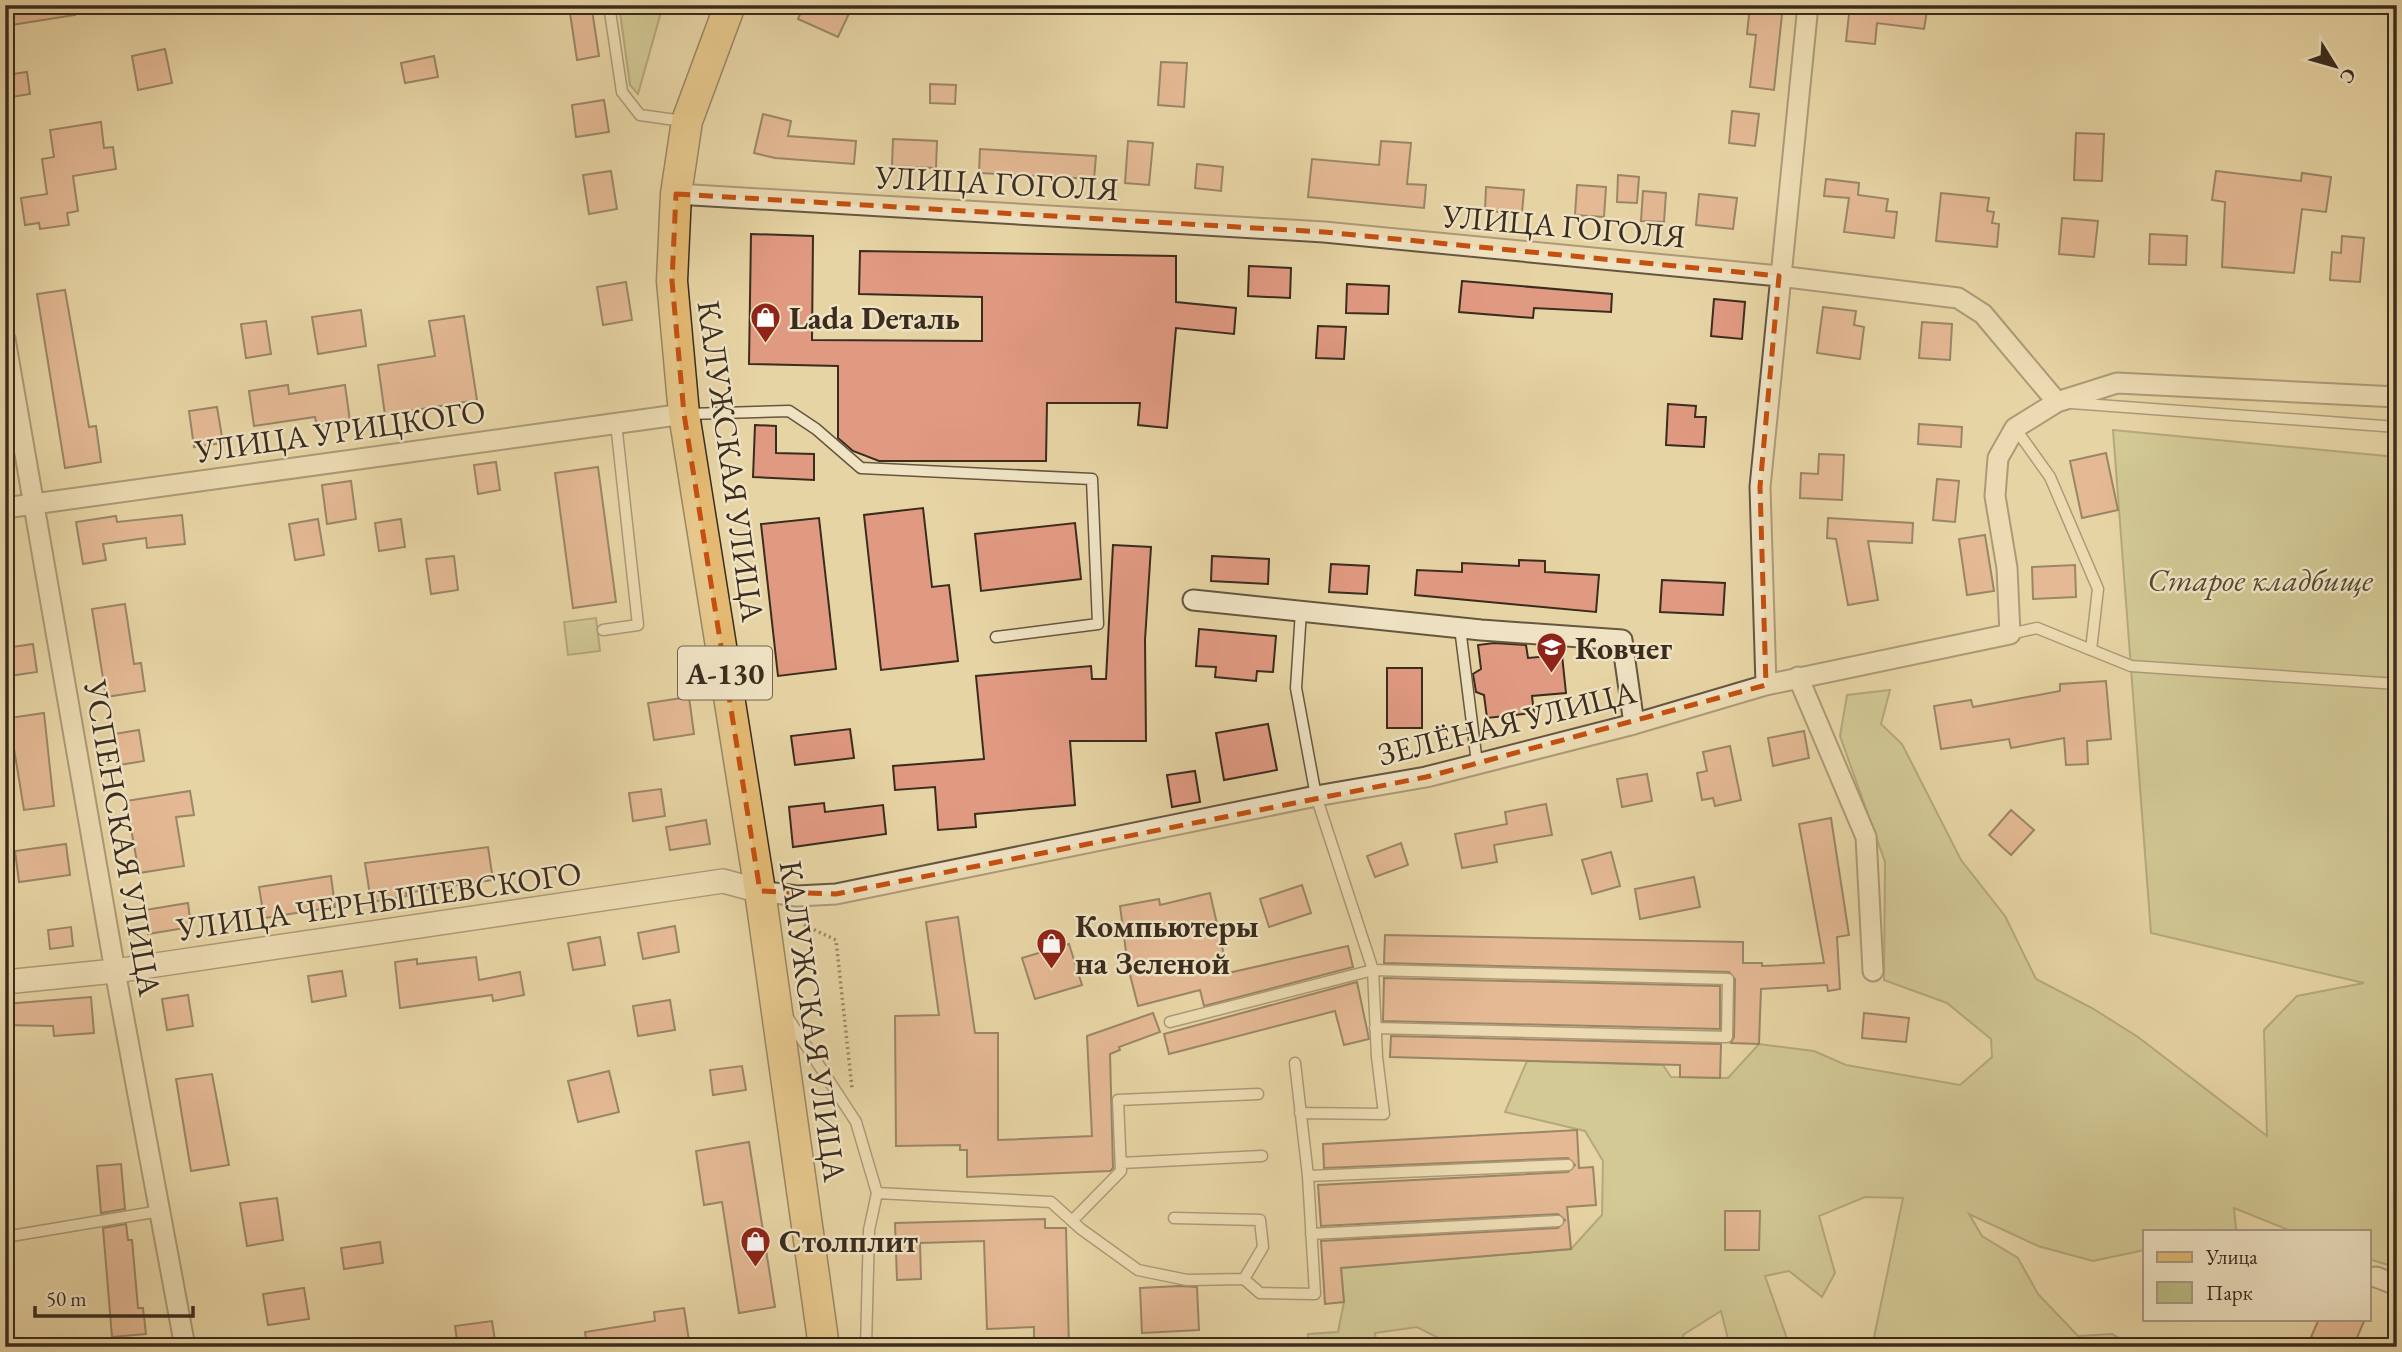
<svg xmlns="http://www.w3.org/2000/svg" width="2402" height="1352" font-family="'EB Garamond',serif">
<rect width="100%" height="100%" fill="#e7d4a4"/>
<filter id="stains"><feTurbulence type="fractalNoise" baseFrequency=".00286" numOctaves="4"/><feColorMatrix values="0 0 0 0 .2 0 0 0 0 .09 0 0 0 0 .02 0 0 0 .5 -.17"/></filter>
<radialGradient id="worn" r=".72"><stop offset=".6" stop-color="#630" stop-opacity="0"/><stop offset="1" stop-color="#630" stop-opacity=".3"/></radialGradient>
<path fill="#b9bc84" stroke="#7a7451" stroke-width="2" d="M 619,5 L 663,5 L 638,94 L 630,85 Z
M 2113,430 L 2397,457 L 2397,1268 L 2369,1259 L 2369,1231 L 2291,1231 L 2234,1208 L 2236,1229 L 2239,1231 L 2145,1231 L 2145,1250 L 2093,1261 L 2038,1246 L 1969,1214 L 1982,1236 L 2018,1258 L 2038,1294 L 2078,1336 L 2112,1334 L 2135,1347 L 1872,1347 L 1903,1198 L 1865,1197 L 1819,1216 L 1835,1273 L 1822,1297 L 1789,1271 L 1765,1276 L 1790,1347 L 1730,1347 L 1721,1311 L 1683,1335 L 1685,1347 L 1456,1347 L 1417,1327 L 1375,1333 L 1377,1347 L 1307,1347 L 1308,1334 L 1338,1332 L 1344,1302 L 1341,1268 L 1571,1249 L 1602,1215 L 1603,1161 L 1585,1131 L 1505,1112 L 1527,1061 L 1663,1065 L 1671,1077 L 1728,1078 L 1759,1044 L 1814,1051 L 1846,1065 L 1960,1085 L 1992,1057 L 1991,1039 L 1947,1003 L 1884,980 L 1885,862 L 1840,736 L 1847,695 L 1890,690 L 1881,724 L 1902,744 L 1961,860 L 2005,916 L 2036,979 L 2092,1008 L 2138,1037 L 2267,1136 L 2264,1030 L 2297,996 L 2364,983 L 2151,933 Z
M 596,618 L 600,651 L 568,655 L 564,622 Z"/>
<path fill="#e19a82" stroke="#3a2c1e" stroke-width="2" d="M 5,5 L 74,5 L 75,15 L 5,26 Z
M 804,5 L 853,5 L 838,37 L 798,19 Z
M 1750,5 L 1783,5 L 1774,90 L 1750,87 L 1756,35 L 1747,34 Z
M 1850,5 L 1928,5 L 1924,29 L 1877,23 L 1875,44 L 1846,41 Z
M 592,10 L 599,56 L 577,60 L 570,13 Z
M 165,49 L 172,83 L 138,90 L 132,56 Z
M 434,56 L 438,77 L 405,83 L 401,63 Z
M 1161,62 L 1187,63 L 1184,107 L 1158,105 Z
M 27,72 L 30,94 L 5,98 L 5,75 Z
M 930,84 L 956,85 L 955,104 L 930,103 Z
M 604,100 L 609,132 L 576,137 L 572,105 Z
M 1732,111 L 1759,114 L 1755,146 L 1729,143 Z
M 763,114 L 791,121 L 788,136 L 856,141 L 854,164 L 775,158 L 754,153 Z
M 101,122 L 104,148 L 113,147 L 116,169 L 73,176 L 78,211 L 67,213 L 69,225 L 40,229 L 39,223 L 25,225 L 21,198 L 47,194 L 42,159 L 54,157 L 50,130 Z
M 2076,133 L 2104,134 L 2102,181 L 2074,180 Z
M 893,139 L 937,141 L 936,168 L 892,166 Z
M 1128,141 L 1153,143 L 1149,185 L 1125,183 Z
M 1381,141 L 1411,143 L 1407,184 L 1426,185 L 1424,208 L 1308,197 L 1312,159 L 1379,165 Z
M 980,149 L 1096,156 L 1094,179 L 979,173 Z
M 1197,164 L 1223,167 L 1221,191 L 1195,188 Z
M 611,171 L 617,209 L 589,214 L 583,175 Z
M 2216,171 L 2301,181 L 2302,173 L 2331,177 L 2326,212 L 2302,209 L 2294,273 L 2222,267 L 2225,202 L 2212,200 Z
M 1618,175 L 1639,177 L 1637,203 L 1617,202 Z
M 1826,179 L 1859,183 L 1858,195 L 1888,199 L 1886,211 L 1897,212 L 1894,238 L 1844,232 L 1849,198 L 1824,196 Z
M 1577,185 L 1606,187 L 1604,217 L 1575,215 Z
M 1486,187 L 1524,190 L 1522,213 L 1485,211 Z
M 1643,191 L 1666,193 L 1664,222 L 1641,221 Z
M 1941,193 L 1989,198 L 1987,211 L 1994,212 L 1992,223 L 1999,224 L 1997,247 L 1936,241 Z
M 1699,194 L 1737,198 L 1733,229 L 1696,225 Z
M 2062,218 L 2098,221 L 2094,257 L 2059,254 Z
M 751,234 L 813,236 L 812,340 L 982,341 L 982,297 L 859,294 L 860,251 L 1176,256 L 1176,302 L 1236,308 L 1234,334 L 1176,328 L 1167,428 L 1138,425 L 1140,403 L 1047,403 L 1046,461 L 879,461 L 853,451 L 838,438 L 838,366 L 749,364 Z
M 2150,234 L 2187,236 L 2186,265 L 2149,264 Z
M 2342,236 L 2364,238 L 2360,282 L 2330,280 L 2332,252 L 2341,253 Z
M 1249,266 L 1291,268 L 1290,298 L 1248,296 Z
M 1462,281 L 1612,294 L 1611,312 L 1534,308 L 1533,318 L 1459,312 Z
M 626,282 L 632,320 L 603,325 L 597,287 Z
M 1347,284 L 1389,286 L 1388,314 L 1346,313 Z
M 65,290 L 89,427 L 96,426 L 101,462 L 65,468 L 37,294 Z
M 1714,299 L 1745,302 L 1742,339 L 1711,336 Z
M 1823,307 L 1856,311 L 1854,325 L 1864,327 L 1860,359 L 1817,353 Z
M 361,310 L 366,346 L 318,354 L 312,317 Z
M 464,316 L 477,400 L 385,415 L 378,365 L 435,356 L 429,321 Z
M 266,321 L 271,354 L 246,358 L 241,324 Z
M 1922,322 L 1952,324 L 1950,360 L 1919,358 Z
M 1318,326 L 1346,327 L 1344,359 L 1316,358 Z
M 288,385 L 289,394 L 345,385 L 350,421 L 317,426 L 315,417 L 254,426 L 249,391 Z
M 1668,404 L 1696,406 L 1695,417 L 1706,417 L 1704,447 L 1666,445 Z
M 217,407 L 223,443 L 194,447 L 189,411 Z
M 1919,424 L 1962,427 L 1961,447 L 1918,444 Z
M 755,425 L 776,426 L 776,453 L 814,454 L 814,480 L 753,477 Z
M 2106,453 L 2118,510 L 2082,518 L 2070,461 Z
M 1819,454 L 1844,455 L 1842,500 L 1800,498 L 1801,473 L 1818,474 Z
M 496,462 L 500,490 L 478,494 L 474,465 Z
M 598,467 L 616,602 L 573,608 L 555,473 Z
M 1937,479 L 1959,481 L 1955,522 L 1933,520 Z
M 351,481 L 356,519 L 327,524 L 322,485 Z
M 923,508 L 932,587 L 949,585 L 958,661 L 881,670 L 864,515 Z
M 182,515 L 185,544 L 147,548 L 146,538 L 103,544 L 106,560 L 83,564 L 76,522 L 116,516 L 117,522 Z
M 819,518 L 836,669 L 778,676 L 761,524 Z
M 1828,518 L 1913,523 L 1912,543 L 1868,541 L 1878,600 L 1848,605 L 1836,539 L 1827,538 Z
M 318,519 L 324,555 L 295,560 L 289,524 Z
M 401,519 L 405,547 L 379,551 L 375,523 Z
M 1075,523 L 1081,579 L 981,591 L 975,534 Z
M 1985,535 L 1994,591 L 1967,595 L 1959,539 Z
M 1113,545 L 1151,547 L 1145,640 L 1146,741 L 1070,741 L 1075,805 L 975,814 L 976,827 L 938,830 L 935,787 L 895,790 L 893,766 L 984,759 L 976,676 L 1091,666 L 1092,679 L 1106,679 Z
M 454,556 L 458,590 L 431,594 L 426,559 Z
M 1212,556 L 1269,559 L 1268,584 L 1211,581 Z
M 1519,560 L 1545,561 L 1545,572 L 1599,575 L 1596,612 L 1415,595 L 1417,570 L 1462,572 L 1462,563 L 1519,566 Z
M 1331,564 L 1369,566 L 1367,594 L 1329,592 Z
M 2075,565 L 2076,597 L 2033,599 L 2032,567 Z
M 1662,580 L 1725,583 L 1723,615 L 1660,612 Z
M 125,604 L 134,664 L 141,663 L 145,691 L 106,697 L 92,609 Z
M 1199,629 L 1276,636 L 1273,672 L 1257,671 L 1256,681 L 1215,677 L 1216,667 L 1196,666 Z
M 1494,643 L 1526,645 L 1528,658 L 1562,655 L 1566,693 L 1532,696 L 1534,713 L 1487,718 L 1484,695 L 1476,692 L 1473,674 L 1481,669 L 1478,645 Z
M 33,644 L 37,672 L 9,676 L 5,648 Z
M 1387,668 L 1422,668 L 1422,728 L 1387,728 Z
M 2106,681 L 2111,739 L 2087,741 L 2088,764 L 2066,765 L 2064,738 L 2011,748 L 2009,739 L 1941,749 L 1934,706 L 1971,700 L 1973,707 L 2060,691 L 2060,684 Z
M 689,697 L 694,734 L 654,740 L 648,703 Z
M 44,713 L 54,806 L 24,810 L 9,718 Z
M 1268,724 L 1277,770 L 1224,780 L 1216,733 Z
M 850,729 L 854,758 L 795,765 L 791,736 Z
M 139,730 L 144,761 L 119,765 L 114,734 Z
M 1804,731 L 1809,758 L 1773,766 L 1768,738 Z
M 1730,746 L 1741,800 L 1715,806 L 1713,798 L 1702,800 L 1697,773 L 1707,771 L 1703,752 Z
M 1195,771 L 1200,802 L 1172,807 L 1167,775 Z
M 1647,774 L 1652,801 L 1622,807 L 1617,779 Z
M 661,789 L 665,816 L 633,821 L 629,793 Z
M 190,791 L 194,815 L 176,817 L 184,866 L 139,873 L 126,801 Z
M 824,803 L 825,812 L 883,805 L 886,834 L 793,847 L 789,807 Z
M 1546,804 L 1552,835 L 1494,845 L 1497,862 L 1462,868 L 1455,834 L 1507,824 L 1505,812 Z
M 2011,810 L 2034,830 L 2011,855 L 1989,835 Z
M 1831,818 L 1849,935 L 1837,937 L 1840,989 L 1828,991 L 1827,985 L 1761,989 L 1759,1044 L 1731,1043 L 1734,1037 L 1735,979 L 1729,972 L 1384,963 L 1385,935 L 1743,942 L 1743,963 L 1762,963 L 1762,966 L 1824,963 L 1799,824 Z
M 706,820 L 710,844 L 670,850 L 666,827 Z
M 1401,843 L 1408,865 L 1375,877 L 1367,856 Z
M 66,844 L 70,875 L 19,882 L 15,851 Z
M 488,847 L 493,880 L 406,893 L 407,896 L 371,902 L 365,863 Z
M 1611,852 L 1620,886 L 1592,894 L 1582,860 Z
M 331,876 L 335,907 L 264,918 L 259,887 Z
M 1694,877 L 1700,907 L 1640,919 L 1635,889 Z
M 1302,885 L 1311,913 L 1269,927 L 1260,899 Z
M 1210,893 L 1228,973 L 1348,946 L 1353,967 L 1204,1006 L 1200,990 L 1138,1006 L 1128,967 L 1120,906 L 1159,899 L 1160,905 Z
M 188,903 L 191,927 L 148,934 L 145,910 Z
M 958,917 L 975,1033 L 998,1033 L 998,1140 L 1092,1136 L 1087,1036 L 1153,1013 L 1160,1032 L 1119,1047 L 1120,1050 L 1110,1054 L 1113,1168 L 1110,1171 L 967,1177 L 967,1150 L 960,1150 L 960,1145 L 896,1146 L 895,1016 L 939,1015 L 926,922 Z
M 675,926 L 679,952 L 643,959 L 638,933 Z
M 71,927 L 73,946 L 50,949 L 48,930 Z
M 600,937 L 605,965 L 573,970 L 568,943 Z
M 1069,944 L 1082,985 L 1035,999 L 1022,958 Z
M 476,957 L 479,980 L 520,972 L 524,995 L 493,1001 L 492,995 L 400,1008 L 395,962 L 417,959 L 417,964 Z
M 342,971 L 346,996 L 312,1002 L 308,976 Z
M 1384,978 L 1720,986 L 1720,1029 L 1383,1021 Z
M 1357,982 L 1369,1039 L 1344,1045 L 1335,1011 L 1169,1054 L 1164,1034 Z
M 188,995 L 193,1026 L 167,1030 L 162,999 Z
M 91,997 L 94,1033 L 54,1036 L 53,1026 L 5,1025 L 5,1004 Z
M 670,1000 L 675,1030 L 638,1036 L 633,1006 Z
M 1864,1013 L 1909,1018 L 1906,1042 L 1862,1038 Z
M 1391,1036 L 1721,1044 L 1720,1078 L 1680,1077 L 1680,1065 L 1390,1057 Z
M 742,1066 L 746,1090 L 713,1095 L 710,1070 Z
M 609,1071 L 619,1112 L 578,1122 L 568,1081 Z
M 212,1074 L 229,1165 L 191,1171 L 176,1079 Z
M 1577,1130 L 1579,1168 L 1593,1167 L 1596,1205 L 1567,1207 L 1571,1249 L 1341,1268 L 1344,1302 L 1325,1304 L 1321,1241 L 1558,1228 L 1565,1220 L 1558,1214 L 1321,1226 L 1318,1185 L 1568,1172 L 1575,1165 L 1568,1158 L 1324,1168 L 1323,1144 Z
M 749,1142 L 775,1307 L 739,1313 L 722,1202 L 704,1205 L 696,1151 Z
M 121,1164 L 125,1209 L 101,1213 L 97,1166 Z
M 277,1198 L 283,1240 L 247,1246 L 240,1203 Z
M 1725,1211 L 1760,1211 L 1759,1250 L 1725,1250 Z
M 1045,1219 L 1045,1228 L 1066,1228 L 1069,1347 L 1034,1347 L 1034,1327 L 987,1329 L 984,1241 L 920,1243 L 921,1279 L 897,1280 L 895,1223 Z
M 126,1224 L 128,1240 L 132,1240 L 138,1308 L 143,1308 L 146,1334 L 112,1337 L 103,1228 Z
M 380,1242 L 383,1263 L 344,1269 L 341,1248 Z
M 1179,1286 L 1197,1287 L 1199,1330 L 1142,1333 L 1140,1288 Z
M 304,1288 L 309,1319 L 268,1325 L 263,1294 Z
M 684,1308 L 690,1347 L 587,1347 L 585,1332 L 655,1321 L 654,1312 Z
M 2319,1319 L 2365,1319 L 2353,1347 L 2335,1347 L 2311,1337 Z
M 492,1321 L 496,1347 L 458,1347 L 455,1326 Z"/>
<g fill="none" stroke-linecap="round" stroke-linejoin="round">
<defs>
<path id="service" d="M 609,5 L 622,92 L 640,115 L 683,121
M 2071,403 L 2397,427
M 688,414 L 789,411 L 816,429 L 861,468 L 1092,479 L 1098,624 L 996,637
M 2015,428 L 2050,477 L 2098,589 L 2091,650
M 1460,628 L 1477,763
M 603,630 L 638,625 L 616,423
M 2010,634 L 2037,628 L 2131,666 L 2397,684
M 788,1018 L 856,1122 L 877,1193 L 869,1230 L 866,1347
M 1170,1022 L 1373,970 L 1728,979 L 1727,1037 L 1375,1028
M 1300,1113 L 1384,1114 L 1377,1057 L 1373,970 L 1316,796 L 1296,688 L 1301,611
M 1121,1163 L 1262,1156
M 1308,1176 L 1568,1165
M 877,1193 L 1051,1202 L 1081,1229 L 1138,1270 L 1187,1280 L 1244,1279 L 1260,1293 L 1315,1294 L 1308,1176 L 1295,1063
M 1174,1218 L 1260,1220 L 1263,1247 L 1244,1279
M 1072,1221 L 1121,1171 L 1118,1100 L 1258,1094
M 1311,1234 L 1558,1221
M 5,1237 L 160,1211"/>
<path id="minor" d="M 676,194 L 1324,232 L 1779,276 L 1958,298 L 1983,314 L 2057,402
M 5,339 L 115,971 L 185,1347
M 5,508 L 684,414
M 1193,600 L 1481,630 L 1622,640 L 1634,724
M 1798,677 L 1866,837 L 1873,971
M 1766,685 L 1760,487 L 1808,5
M 760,891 L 797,896 L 836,894 L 1316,796 L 1426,777 L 1634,724 L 1766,685 L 2010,634 L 2007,568 L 1995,496 L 1998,458 L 2015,428 L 2057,402 L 2117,383 L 2397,397
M 2376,1277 L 2397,1285"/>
<path id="tertiary" d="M 5,982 L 115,971 L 723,881 L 760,891"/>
<path id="primary" d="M 730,5 L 687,121 L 676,194 L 672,281 L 684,414 L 760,891 L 824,1347"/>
</defs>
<use href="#service" stroke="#655640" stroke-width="13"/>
<use href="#minor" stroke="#655640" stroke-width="23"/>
<use href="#tertiary" stroke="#655640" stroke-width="26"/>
<use href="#primary" stroke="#3a2c1e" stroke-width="33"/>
<path stroke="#3a2c1e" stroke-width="3.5" stroke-dasharray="2 3.5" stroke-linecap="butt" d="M 804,925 L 836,940 L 852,1088"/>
<use href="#service" stroke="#efe3c4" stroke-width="10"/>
<use href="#minor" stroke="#efe3c4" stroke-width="19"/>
<use href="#tertiary" stroke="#efe3c4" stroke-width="23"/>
<use href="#primary" stroke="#e4ba72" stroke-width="30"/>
</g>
<path d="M0 0H2402V1352H0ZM 676,194 L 1324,232 L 1779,276 L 1760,487 L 1766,685 L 1426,777 L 836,894 L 760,891 L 684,414 L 672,281 Z" fill="#e7d4a4" fill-opacity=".55" fill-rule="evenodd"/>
<path fill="none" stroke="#c55010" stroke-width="5" stroke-dasharray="14 9" stroke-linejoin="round" d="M 676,194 L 1324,232 L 1779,276 L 1760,487 L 1766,685 L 1426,777 L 836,894 L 760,891 L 684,414 L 672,281 Z"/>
<defs>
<symbol id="shop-pin" viewBox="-11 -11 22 30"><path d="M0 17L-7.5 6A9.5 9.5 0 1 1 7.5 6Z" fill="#8f2418" stroke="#efe3c4"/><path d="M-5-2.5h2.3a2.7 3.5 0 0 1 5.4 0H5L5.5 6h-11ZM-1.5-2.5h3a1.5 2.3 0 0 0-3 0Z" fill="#fff"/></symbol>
<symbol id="school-pin" viewBox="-11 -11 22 30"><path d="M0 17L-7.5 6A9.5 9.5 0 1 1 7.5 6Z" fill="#8f2418" stroke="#efe3c4"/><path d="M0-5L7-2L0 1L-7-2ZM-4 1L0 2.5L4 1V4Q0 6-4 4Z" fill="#fff"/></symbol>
</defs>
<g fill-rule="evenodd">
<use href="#shop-pin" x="748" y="300" width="35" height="47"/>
<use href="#school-pin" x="1534" y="630" width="35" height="47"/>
<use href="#shop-pin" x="1034" y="926" width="35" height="47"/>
<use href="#shop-pin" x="738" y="1224" width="35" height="47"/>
</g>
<g text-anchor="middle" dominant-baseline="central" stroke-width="5" stroke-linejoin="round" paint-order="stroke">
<rect fill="#efe3c4" stroke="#706350" stroke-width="2" x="678" y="646.5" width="94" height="53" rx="5"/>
<g font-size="30" font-weight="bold" fill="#3a2c1e">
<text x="725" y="673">А-130</text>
</g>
<g font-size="32" fill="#3a2c1e" stroke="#efe3c4">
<text transform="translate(997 183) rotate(3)">УЛИЦА ГОГОЛЯ</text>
<text transform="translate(1564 226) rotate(5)">УЛИЦА ГОГОЛЯ</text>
<text transform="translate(340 431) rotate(-8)">УЛИЦА УРИЦКОГО</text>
<text transform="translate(731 461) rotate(82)">КАЛУЖСКАЯ УЛИЦА</text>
<text transform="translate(1507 723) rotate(-14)">ЗЕЛЁНАЯ УЛИЦА</text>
<text transform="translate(123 838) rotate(80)">УСПЕНСКАЯ УЛИЦА</text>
<text transform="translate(379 901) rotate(-8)">УЛИЦА ЧЕРНЫШЕВСКОГО</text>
<text transform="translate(813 1021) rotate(82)">КАЛУЖСКАЯ УЛИЦА</text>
</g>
<g font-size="32" font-weight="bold" fill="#3a2c1e" stroke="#efe3c4" text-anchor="start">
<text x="789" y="318">Lada Dеталь</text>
<text x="1575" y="648">Ковчег</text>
<text x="1075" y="926">Компьютеры<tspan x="1075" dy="37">на Зеленой</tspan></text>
<text x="779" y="1241">Столплит</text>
</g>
<g font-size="32" font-style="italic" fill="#534932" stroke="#efe3c4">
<text x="2260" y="580">Старое кладбище</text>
</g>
</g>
<rect width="2402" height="1352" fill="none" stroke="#e7d4a4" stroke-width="28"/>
<rect x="7" y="7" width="2388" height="1338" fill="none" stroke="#3a2c1e" stroke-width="3.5"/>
<rect x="14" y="14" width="2374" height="1324" fill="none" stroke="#3a2c1e" stroke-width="2"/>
<rect x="2143" y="1230" width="228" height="91" fill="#efe3c4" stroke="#a79a82" stroke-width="2"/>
<rect x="2157" y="1252" width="35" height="10" fill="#e4ba72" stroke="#a79a82" stroke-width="2"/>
<text x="2206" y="1264" font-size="21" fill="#3a2c1e">Улица</text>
<rect x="2157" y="1282" width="35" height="21" fill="#b9bc84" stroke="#a79a82" stroke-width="2"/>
<text x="2206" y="1300" font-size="21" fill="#3a2c1e">Парк</text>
<g transform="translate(2335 66) rotate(127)" stroke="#efe3c4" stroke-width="5" paint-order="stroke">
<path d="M0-5L12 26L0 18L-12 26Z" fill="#3a2c1e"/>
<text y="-10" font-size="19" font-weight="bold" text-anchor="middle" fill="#3a2c1e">С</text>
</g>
<path d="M35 1306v10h158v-10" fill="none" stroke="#3a2c1e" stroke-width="3.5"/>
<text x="46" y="1306" font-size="21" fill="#3a2c1e" stroke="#efe3c4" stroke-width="5" paint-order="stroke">50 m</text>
<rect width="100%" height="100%" filter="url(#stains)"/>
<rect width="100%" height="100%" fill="url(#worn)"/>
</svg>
